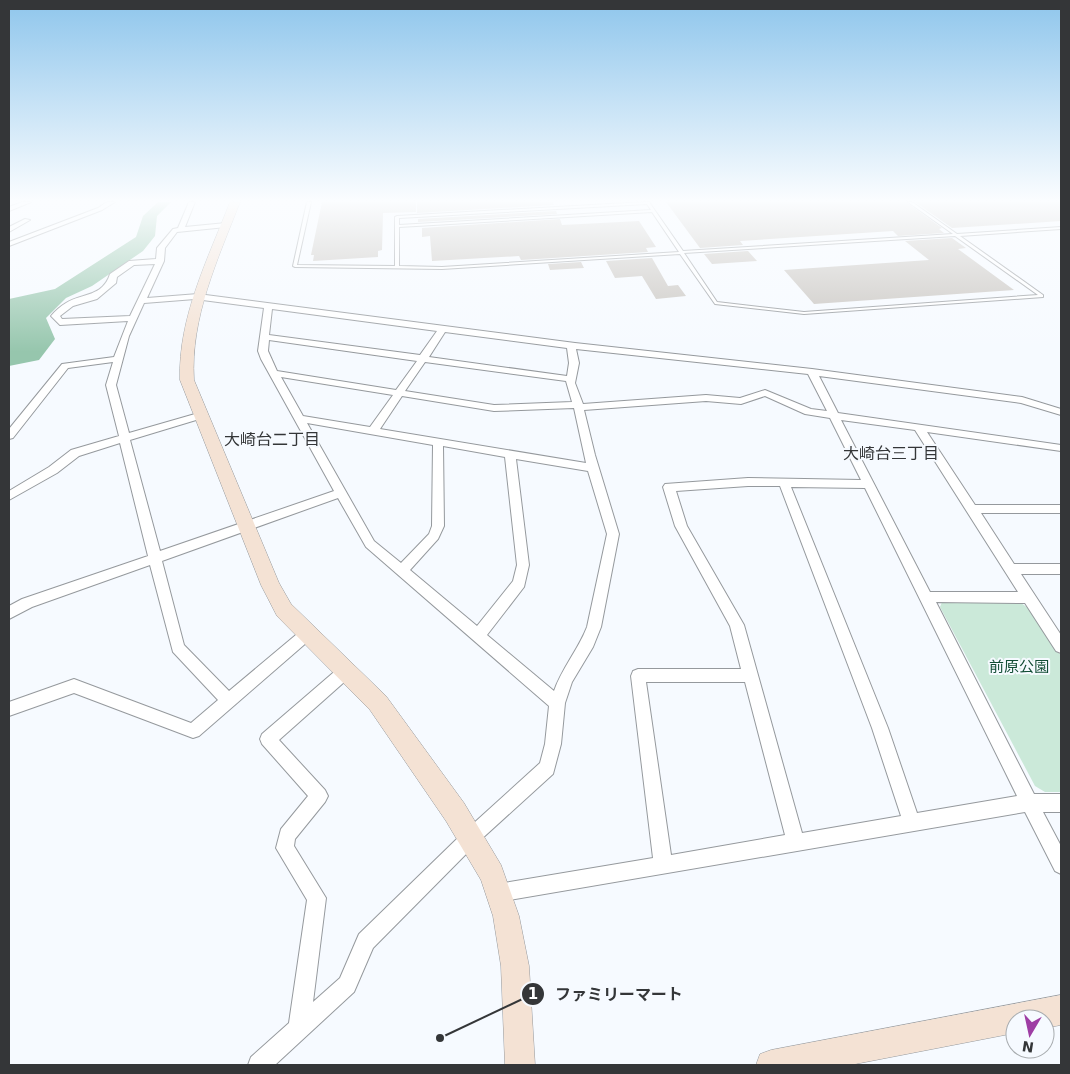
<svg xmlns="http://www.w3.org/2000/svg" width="1070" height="1074" font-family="'DejaVu Sans','Noto Sans JP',sans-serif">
<rect width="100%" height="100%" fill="#f6faff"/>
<path fill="#cbe9d9" d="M 1018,601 L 1034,612 L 1061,656 L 1061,792 L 1045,792 L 1035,786 L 940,607 L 942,602 Z"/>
<path fill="#96c6ad" d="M 158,202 L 171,202 L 157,216 L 155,236 L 143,251 L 92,286 L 66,298 L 46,318 L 55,339 L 39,360 L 9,366 L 9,299 L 55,289 L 136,237 L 143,216 Z"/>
<path fill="#c7c3be" d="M 322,202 L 416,202 L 416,212 L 383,213 L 382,250 L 378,251 L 378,257 L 313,261 L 314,255 L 311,255 Z
M 417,202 L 552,202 L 554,205 L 417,213 Z
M 666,202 L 906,202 L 942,228 L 939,229 L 944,233 L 898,236 L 893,231 L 740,241 L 743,245 L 700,248 Z
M 915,202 L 1061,202 L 1061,221 L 952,228 Z
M 556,211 L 557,214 L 418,222 L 418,219 Z
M 560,219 L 562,225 L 639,221 L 656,247 L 646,248 L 648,252 L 521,260 L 519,256 L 432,261 L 430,236 L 422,237 L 422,228 Z
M 952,238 L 966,248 L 958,249 L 1014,290 L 814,304 L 784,270 L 929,260 L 905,241 Z
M 748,251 L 757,261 L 712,264 L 704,254 Z
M 652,258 L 668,286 L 678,285 L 686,296 L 656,299 L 642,276 L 615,278 L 606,261 Z
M 581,262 L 584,268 L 550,270 L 548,264 Z"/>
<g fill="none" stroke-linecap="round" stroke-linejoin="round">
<defs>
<path id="lane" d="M 307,202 L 311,202 L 297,265 L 395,266 L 395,217 L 397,216 L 645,202 L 649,202 L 683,251 L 953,234 L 908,202 L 912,202 L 957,234 L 1061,227 L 1061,229 L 960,236 L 1043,295 L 1043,297 L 804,314 L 715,304 L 680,254 L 442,269 L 295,267 L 293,266 ZM 647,204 L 651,210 L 399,225 L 399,218 ZM 652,212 L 679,252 L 442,267 L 399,266 L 399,227 ZM 955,236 L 1038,295 L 804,312 L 717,302 L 684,253 Z"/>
<path id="street" d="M 22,202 L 31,202 L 9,211 L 9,207 Z
M 107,202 L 115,202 L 102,210 L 9,246 L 9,242 L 98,208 Z
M 189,202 L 195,202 L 185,227 L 226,223 L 229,225 L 226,227 L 177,232 L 165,248 L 164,261 L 147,298 L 198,294 L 575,343 L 812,369 L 1022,397 L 1061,409 L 1061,415 L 1021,403 L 819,376 L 838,413 L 1061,445 L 1061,451 L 927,432 L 975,505 L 1061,505 L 1061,513 L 981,513 L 1014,564 L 1061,564 L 1061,574 L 1021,574 L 1061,635 L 1061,653 L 1056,651 L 1025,603 L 936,602 L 1034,794 L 1061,794 L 1061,812 L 1043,812 L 1061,846 L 1061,874 L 1055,871 L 1025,812 L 498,902 L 491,900 L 489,893 L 491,886 L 498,884 L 653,858 L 631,676 L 633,671 L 638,669 L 741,669 L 730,626 L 675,526 L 663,487 L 665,484 L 748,478 L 861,480 L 830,418 L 805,414 L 765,396 L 741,404 L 706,401 L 584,410 L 595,455 L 619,534 L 601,627 L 593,647 L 572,682 L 565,703 L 561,744 L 553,774 L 476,844 L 373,948 L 354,992 L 275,1065 L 248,1065 L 251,1057 L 289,1023 L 307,900 L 276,848 L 281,829 L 308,796 L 262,744 L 260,739 L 262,734 L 341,666 L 346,665 L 351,666 L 353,671 L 351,676 L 279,740 L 325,790 L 328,796 L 325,802 L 295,839 L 294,846 L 326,898 L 313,1002 L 340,978 L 359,934 L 464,832 L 540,763 L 545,744 L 549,706 L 366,547 L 338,498 L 162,561 L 184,645 L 229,691 L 303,629 L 308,627 L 313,629 L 315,633 L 313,637 L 199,736 L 193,738 L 74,693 L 9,716 L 9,702 L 74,679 L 191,723 L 218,700 L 173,652 L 150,565 L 32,607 L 9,619 L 9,606 L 22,599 L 148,556 L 120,443 L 79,456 L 57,473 L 9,500 L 9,491 L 49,467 L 71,450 L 119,436 L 106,385 L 113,362 L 68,368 L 13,438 L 9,439 L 9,429 L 62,364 L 114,357 L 128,321 L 60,325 L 51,316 C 55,311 61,306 66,303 C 82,293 103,297 110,274 L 129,261 L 156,259 L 157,248 L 173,229 L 178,228 ZM 155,264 L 130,316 L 62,319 L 60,316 L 73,306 L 97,299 L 116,283 L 117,277 L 134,265 ZM 195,299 L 264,308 L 258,351 L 261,359 L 334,491 L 160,551 L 130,440 L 206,417 L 207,415 L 202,412 L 129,433 L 116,385 L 129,336 L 144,303 ZM 272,309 L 437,331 L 420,355 L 269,335 ZM 445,332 L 567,348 L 569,363 L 567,376 L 429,357 ZM 269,340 L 417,361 L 396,390 L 277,371 L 268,351 ZM 576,349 L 808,374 L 827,411 L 811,409 L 765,390 L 740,398 L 706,395 L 583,404 L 575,383 L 579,363 ZM 425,362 L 566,381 L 572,402 L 494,405 L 405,391 ZM 281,377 L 393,395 L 370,427 L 303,416 ZM 402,396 L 494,411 L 574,408 L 586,463 L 380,429 ZM 841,420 L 915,430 L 1018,592 L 930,592 ZM 307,423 L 433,445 L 432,526 L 429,534 L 401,563 L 374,541 ZM 443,446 L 505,457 L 517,565 L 513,581 L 477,626 L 410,570 L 438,539 L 444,526 ZM 516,459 L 588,471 L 607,534 L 587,627 C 578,650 562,668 554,691 L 487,635 L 524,587 L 529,565 ZM 748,486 L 780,486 L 872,728 L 901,816 L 802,833 L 744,625 L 687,526 L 676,491 ZM 791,487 L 865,488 L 1017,796 L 917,813 L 888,728 ZM 646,682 L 745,682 L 785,835 L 671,855 Z
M 25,219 L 30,220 L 9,232 L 9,227 Z"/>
<path id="secondary" d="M 230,202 L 240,202 C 218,259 190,318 194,380 L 279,583 L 291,604 L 386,696 L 464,803 L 501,865 L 519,916 L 529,966 L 535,1065 L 505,1065 L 501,966 L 493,916 L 481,880 L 446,821 L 370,710 L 277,616 L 261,585 L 180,380 C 178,317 208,259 230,202 Z
M 1061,995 L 1061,1025 L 1045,1028 L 1045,1019 L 1015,1019 L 1015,1033 L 850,1065 L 756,1065 L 760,1054 L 771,1050 Z"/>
</defs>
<use href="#lane" stroke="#95999d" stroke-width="2"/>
<use href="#street" stroke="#95999d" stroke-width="2"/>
<use href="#secondary" stroke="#95999d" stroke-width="1"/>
<use href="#lane" fill="#fff" fill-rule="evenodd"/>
<use href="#street" fill="#fff" fill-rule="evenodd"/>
<use href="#secondary" fill="#f4e2d4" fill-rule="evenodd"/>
</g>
<linearGradient id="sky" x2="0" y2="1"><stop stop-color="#8fc6ec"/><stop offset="0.57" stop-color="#fbfdff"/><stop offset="1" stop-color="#fbfdff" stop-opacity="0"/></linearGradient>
<rect width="1070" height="352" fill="url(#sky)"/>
<g text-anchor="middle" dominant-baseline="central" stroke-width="4" stroke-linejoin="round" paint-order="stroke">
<g font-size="15" fill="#134e36" stroke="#f6faff">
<text x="1019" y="667">前原公園</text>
</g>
<g font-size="16" fill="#343638" stroke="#f6faff">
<text x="272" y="439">大崎台二丁目</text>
<text x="891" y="453">大崎台三丁目</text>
</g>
</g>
<path fill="none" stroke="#343638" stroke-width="2" d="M440 1038L533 994"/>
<g fill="#343638" stroke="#f6faff" stroke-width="2">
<circle cx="440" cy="1038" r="5"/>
<circle cx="533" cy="994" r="12"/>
</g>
<g font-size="15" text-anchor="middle" font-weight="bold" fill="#fff">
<text x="533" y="999">1</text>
</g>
<g font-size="16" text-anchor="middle" font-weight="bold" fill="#343638" stroke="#f6faff" stroke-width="4" stroke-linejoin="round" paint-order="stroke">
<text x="619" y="1000">ファミリーマート</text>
</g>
<rect width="1070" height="1074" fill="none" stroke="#343638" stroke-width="20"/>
<g transform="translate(1030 1034) rotate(189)"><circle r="24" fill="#f6faff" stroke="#a8acaf"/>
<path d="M0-4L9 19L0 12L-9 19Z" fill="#9e3da4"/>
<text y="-8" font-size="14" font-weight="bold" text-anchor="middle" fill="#343638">N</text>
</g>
</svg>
